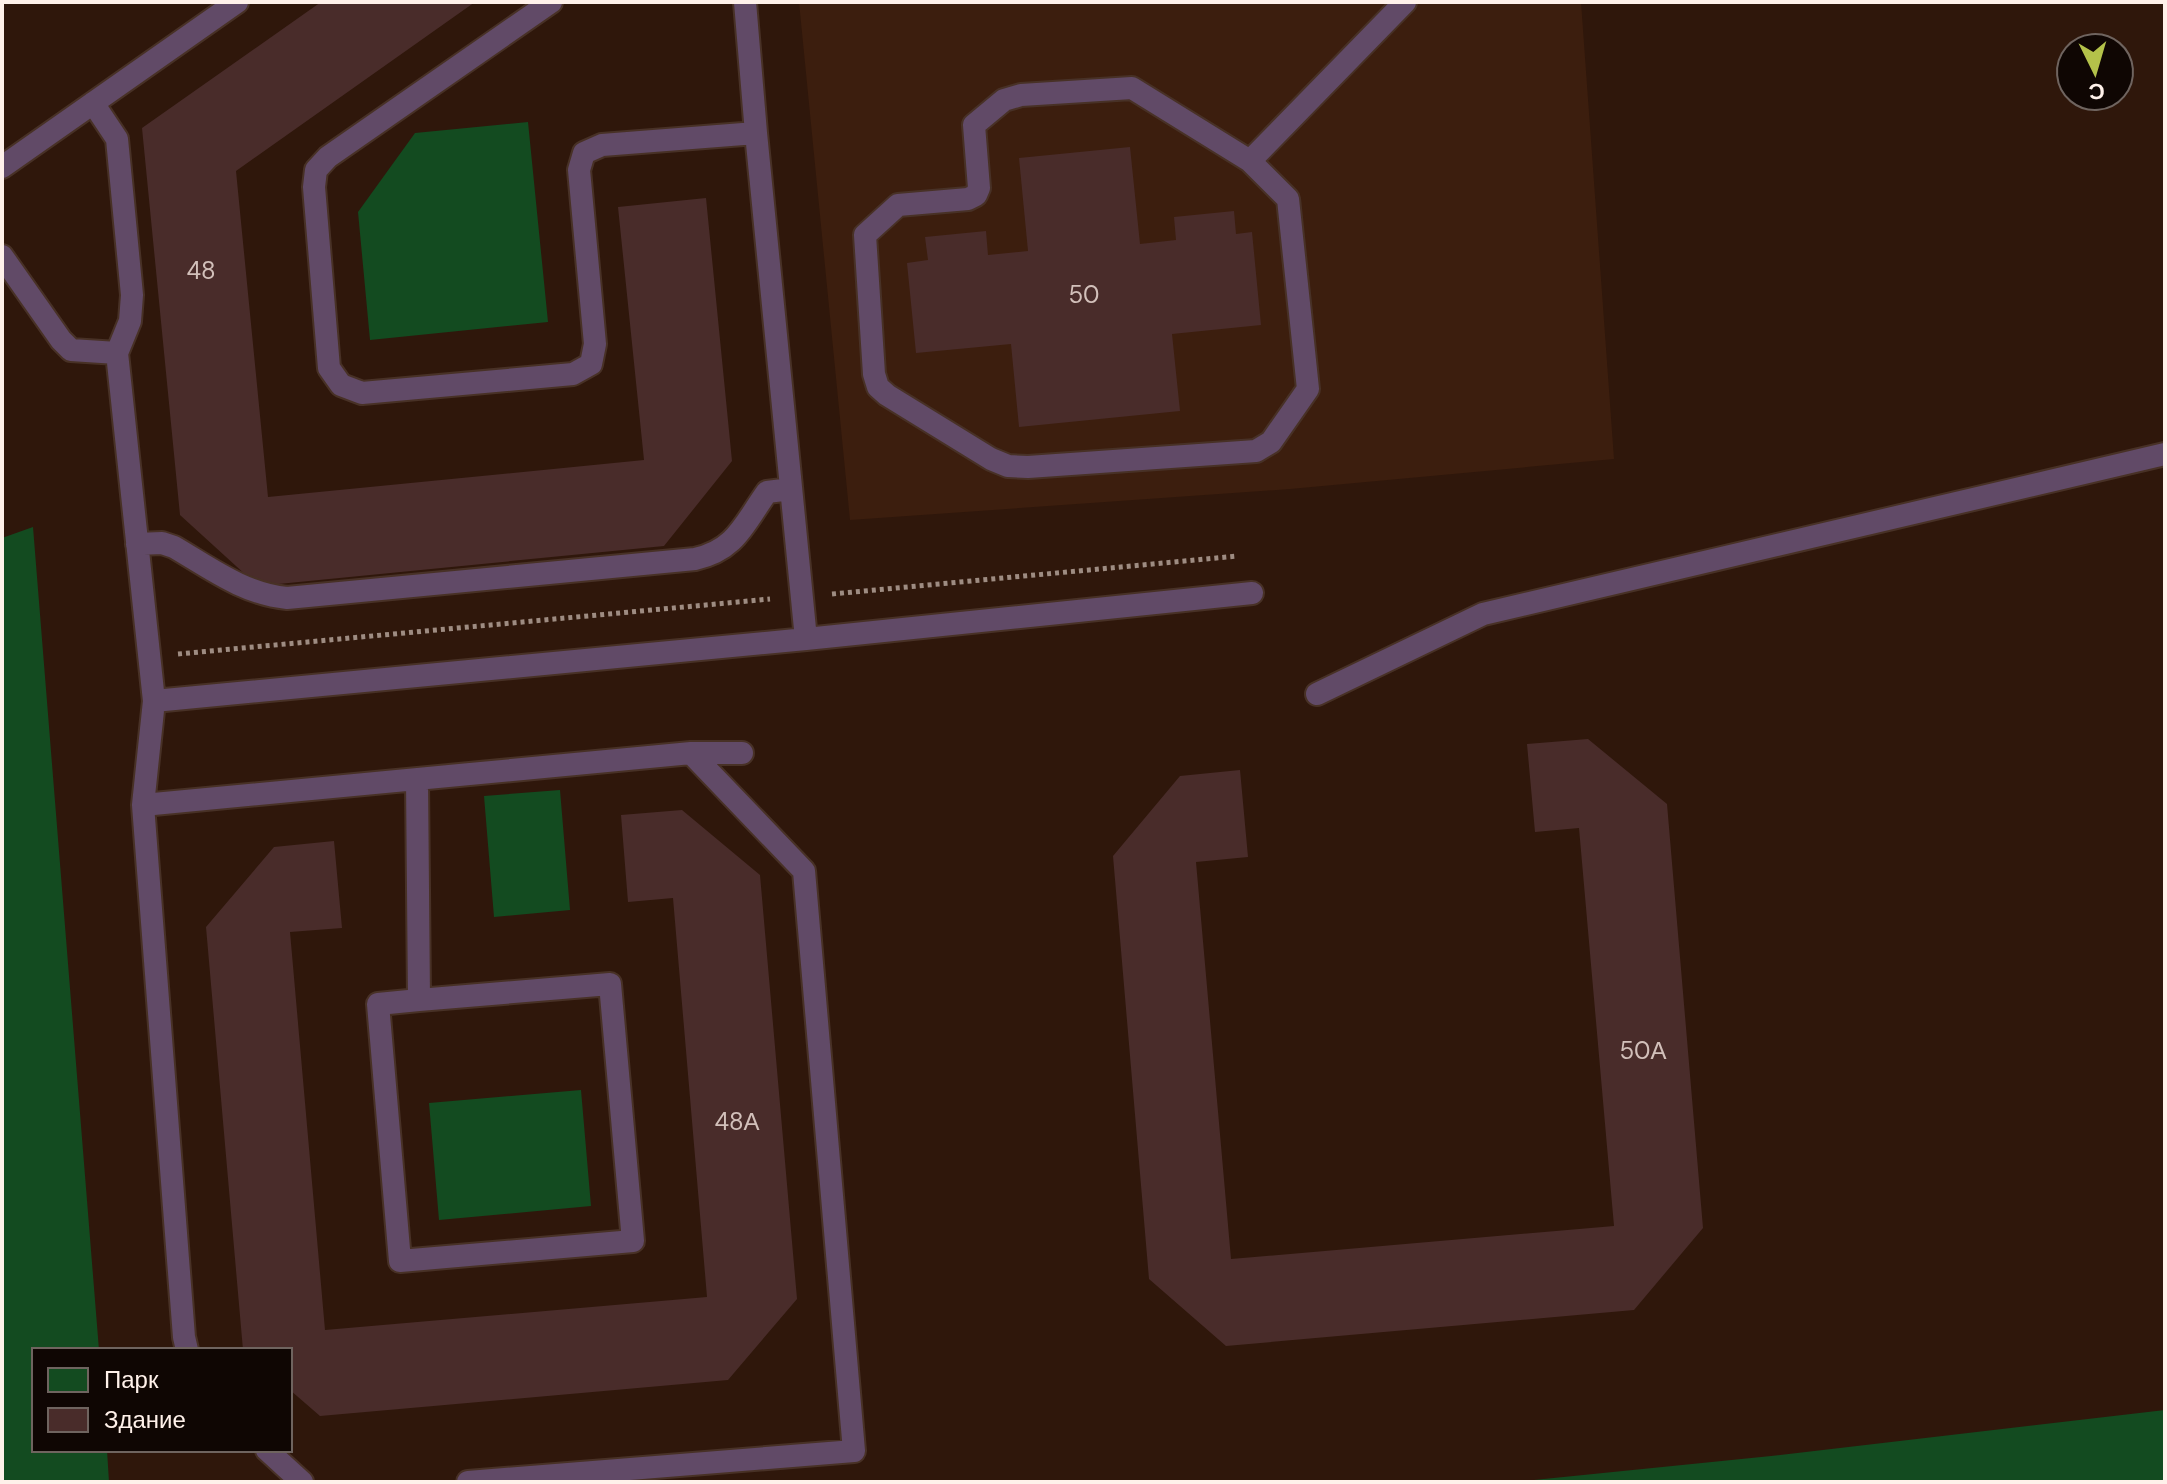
<svg xmlns="http://www.w3.org/2000/svg" width="2167" height="1484" font-family="'DM Sans',sans-serif">
<rect width="100%" height="100%" fill="#2f170b"/>
<path fill="#3c1e0e" d="M 799,2 L 1581,2 L 1614,459 L 1290,489 L 850,520 Z"/>
<path fill="#134b20" d="M 528,122 L 548,322 L 370,340 L 358,212 L 415,133 Z
M 33,527 L 99,1350 L 34,1350 L 34,1450 L 107,1450 L 109,1482 L 2,1482 L 2,538 Z
M 560,790 L 570,910 L 494,917 L 484,796 Z
M 581,1090 L 591,1206 L 439,1220 L 429,1103 Z
M 2165,1410 L 2165,1482 L 1513,1482 L 1771,1456 Z"/>
<path fill="#492c2a" d="M 321,2 L 475,2 L 236,171 L 268,497 L 644,460 L 618,207 L 706,198 L 732,461 L 664,546 L 258,586 L 180,515 L 142,128 Z
M 1130,147 L 1140,244 L 1176,240 L 1174,217 L 1234,211 L 1236,234 L 1252,232 L 1261,325 L 1172,334 L 1180,411 L 1019,427 L 1011,344 L 916,353 L 907,263 L 928,260 L 925,237 L 986,231 L 988,255 L 1028,251 L 1019,158 Z
M 1588,739 L 1667,804 L 1703,1228 L 1634,1310 L 1226,1346 L 1149,1279 L 1113,856 L 1180,776 L 1240,770 L 1248,857 L 1196,862 L 1231,1259 L 1614,1226 L 1579,828 L 1535,832 L 1527,744 Z
M 682,810 L 760,875 L 797,1299 L 728,1380 L 320,1416 L 290,1390 L 290,1350 L 243,1350 L 206,927 L 274,847 L 334,841 L 342,928 L 290,932 L 325,1330 L 707,1297 L 673,898 L 628,902 L 621,815 Z"/>
<g fill="none" stroke-linecap="round" stroke-linejoin="round">
<defs>
<path id="service" d="M 551,2 L 328,157 L 316,170 L 314,187 L 329,368 L 341,385 L 362,393 L 573,374 L 591,364 L 595,344 L 579,170 L 584,153 L 602,145 L 756,133
M 745,2 L 756,133 L 806,639
M 1132,88 L 1250,161 L 1288,199 L 1308,389 L 1271,442 L 1256,451 L 1028,467 L 1008,466 L 991,459 L 887,395 L 878,387 L 874,374 L 865,235 L 898,205 L 968,199 L 976,195 L 979,188 L 974,125 L 1004,100 L 1021,95 Z
M 93,103 L 117,139 L 132,295 L 130,321 L 117,353 L 154,701 L 143,805 L 184,1337 L 187,1350
M 1250,161 L 1405,2
M 2,167 L 237,2
M 2,256 L 61,340 L 71,350 L 117,353
M 137,544 L 162,543 L 174,547 C 210,568 244,594 287,598 L 695,559 C 736,550 744,524 767,492 L 791,489
M 1317,694 L 1483,614 L 2165,454
M 154,701 L 806,639 L 1252,593
M 417,779 L 419,1000 L 610,984 L 633,1241 L 400,1261 L 378,1004 L 419,1000
M 143,805 L 691,753 L 742,753
M 267,1450 L 302,1482
M 468,1482 L 854,1451 L 804,871 L 691,753"/>
</defs>
<use href="#service" stroke="#483126" stroke-width="26"/>
<path stroke="#9e8c82" stroke-width="5" stroke-dasharray="4 4" stroke-linecap="butt" d="M 832,594 L 1238,556
M 178,654 L 770,599"/>
<use href="#service" stroke="#614a67" stroke-width="22"/>
</g>
<g text-anchor="middle" dominant-baseline="central" stroke-width="8" stroke-linejoin="round" paint-order="stroke">
<g font-size="24" fill="#d2c0ba">
<text x="201" y="270">48</text>
<text x="1084" y="294">50</text>
<text x="1643" y="1050">50А</text>
<text x="737" y="1121">48А</text>
</g>
</g>
<rect width="2167" height="1484" fill="none" stroke="#fff1ea" stroke-width="8"/>
<rect x="32" y="1348" width="260" height="104" fill="#0f0603" stroke="#6f645f" stroke-width="2"/>
<rect x="48" y="1368" width="40" height="24" fill="#134b20" stroke="#6f645f" stroke-width="2"/>
<text x="104" y="1388" font-size="24" fill="#fff1ea">Парк</text>
<rect x="48" y="1408" width="40" height="24" fill="#492c2a" stroke="#6f645f" stroke-width="2"/>
<text x="104" y="1428" font-size="24" fill="#fff1ea">Здание</text>
<g transform="translate(2095 72) rotate(175)"><circle r="38" fill="#0f0603" stroke="#6f645f" stroke-width="2"/>
<path d="M0-6L14 30L0 20L-14 30Z" fill="#b4c24a"/>
<text y="-12" font-size="22" font-weight="bold" text-anchor="middle" fill="#fff1ea">С</text>
</g>
</svg>
